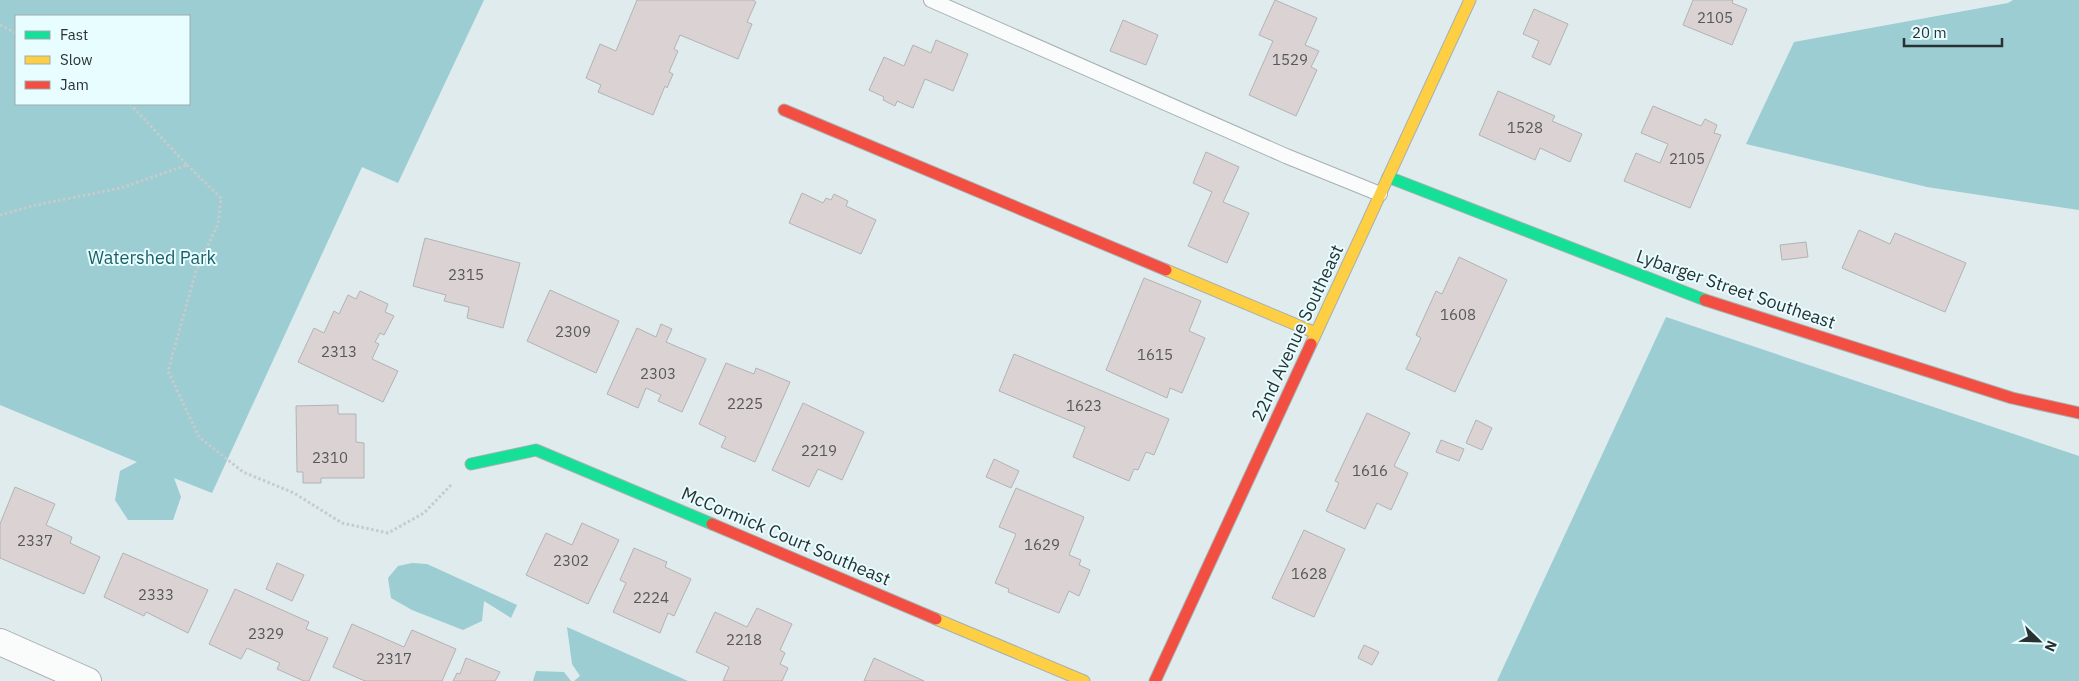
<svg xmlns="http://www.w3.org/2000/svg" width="2079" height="681" font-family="'IBM Plex Sans',sans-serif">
<rect width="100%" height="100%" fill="#dfebec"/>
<path fill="#9bcdd2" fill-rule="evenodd" d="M 0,0 L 484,0 L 398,183 L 362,167 L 212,493 L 174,478 L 181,497 L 173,520 L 128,520 L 115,500 L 120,471 L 137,462 L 0,405 ZM 16,16 L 189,16 L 189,104 L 16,104 Z
M 2013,0 L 2079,0 L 2079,210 L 1927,187 L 1746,144 L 1794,42 L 2008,3 Z
M 1666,317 L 2079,456 L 2079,681 L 1497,681 Z
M 412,563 L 427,564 L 517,605 L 511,618 L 484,601 L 482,621 L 463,630 L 412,610 L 391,598 L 388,578 L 398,566 Z
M 567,627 L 688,681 L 574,681 L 580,676 L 572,664 Z
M 536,671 L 564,672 L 571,681 L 533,681 Z"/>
<path fill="#dbd2d3" stroke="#b2b3b4" d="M 637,0 L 753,0 L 756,2 L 747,22 L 752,24 L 738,59 L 680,35 L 674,49 L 678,51 L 669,72 L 673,74 L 667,88 L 665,86 L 653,115 L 598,92 L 601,85 L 586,78 L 600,44 L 616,51 Z
M 1275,0 L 1317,18 L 1305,45 L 1319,51 L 1311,67 L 1317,70 L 1296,116 L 1249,95 L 1273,41 L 1259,35 Z
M 1693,0 L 1733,0 L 1732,3 L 1747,9 L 1732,45 L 1683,25 Z
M 1534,9 L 1568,24 L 1550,65 L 1532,57 L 1539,41 L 1523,34 Z
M 1123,20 L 1158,35 L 1146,65 L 1110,51 Z
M 936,40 L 968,54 L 953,91 L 925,79 L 913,108 L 897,101 L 895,106 L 883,100 L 884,97 L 869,90 L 884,57 L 904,66 L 913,45 L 931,53 Z
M 1498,91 L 1555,116 L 1552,121 L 1582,134 L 1570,162 L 1540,148 L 1535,160 L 1479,135 Z
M 1653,106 L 1701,126 L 1705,119 L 1717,125 L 1714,133 L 1721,135 L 1690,208 L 1624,181 L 1636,153 L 1660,163 L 1668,144 L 1641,133 Z
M 1206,152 L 1239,167 L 1223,202 L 1249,213 L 1227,263 L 1188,246 L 1212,192 L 1193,183 Z
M 802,193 L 823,203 L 826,198 L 831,200 L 834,194 L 848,201 L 846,206 L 876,220 L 861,254 L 789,223 Z
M 1859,230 L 1890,244 L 1895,233 L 1966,263 L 1945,312 L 1842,268 Z
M 425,238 L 520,263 L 503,328 L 467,318 L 469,307 L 444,301 L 446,295 L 413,286 Z
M 1806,242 L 1808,257 L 1782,260 L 1780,245 Z
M 1459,257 L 1507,280 L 1455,392 L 1406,369 L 1421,338 L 1416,335 L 1436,291 L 1442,294 Z
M 1144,278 L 1201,301 L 1189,331 L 1205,338 L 1182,393 L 1170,388 L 1167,398 L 1106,370 Z
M 550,290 L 619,321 L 596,373 L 527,341 Z
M 360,291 L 388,304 L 385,312 L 394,316 L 384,335 L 380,333 L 375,342 L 379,344 L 372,359 L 398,371 L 383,402 L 298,362 L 314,328 L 324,333 L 334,311 L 339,314 L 348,295 L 356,299 Z
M 661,324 L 672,329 L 666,342 L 706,359 L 682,412 L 658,401 L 661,395 L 646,388 L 638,408 L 607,394 L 637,328 L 656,337 Z
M 1014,354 L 1169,419 L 1154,455 L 1146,452 L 1138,470 L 1134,469 L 1129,481 L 1073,457 L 1085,427 L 999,391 Z
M 726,363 L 754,374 L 756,368 L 790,382 L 755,462 L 721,447 L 726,437 L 699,424 Z
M 803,403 L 864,432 L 842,480 L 818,469 L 809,487 L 772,470 Z
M 338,405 L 338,414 L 356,414 L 356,442 L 364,443 L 364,478 L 321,478 L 321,483 L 303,483 L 303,472 L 297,472 L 296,406 Z
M 1367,413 L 1410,433 L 1394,466 L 1408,473 L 1391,510 L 1377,503 L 1365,529 L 1326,511 L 1339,483 L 1335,481 Z
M 1476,420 L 1492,428 L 1482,450 L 1466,443 Z
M 1441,440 L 1464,449 L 1459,461 L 1436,452 Z
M 994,459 L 1019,471 L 1011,488 L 986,477 Z
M 15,487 L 55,504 L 46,525 L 72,537 L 70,543 L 100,557 L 84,594 L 0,558 L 0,524 Z
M 1016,488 L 1084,517 L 1069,555 L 1081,560 L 1079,565 L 1090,570 L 1079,596 L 1069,591 L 1059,613 L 1008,592 L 1009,589 L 995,583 L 1016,534 L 999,527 Z
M 582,523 L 619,540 L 588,604 L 526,575 L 546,533 L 572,545 Z
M 1304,530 L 1345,549 L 1314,617 L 1272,598 Z
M 634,548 L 667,562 L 665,567 L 691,579 L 674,616 L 668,613 L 660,633 L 613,612 L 626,583 L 620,580 Z
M 123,553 L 208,590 L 188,633 L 146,612 L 144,616 L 104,597 Z
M 277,563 L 304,575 L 292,601 L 266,589 Z
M 235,589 L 309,622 L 306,629 L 328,638 L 309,681 L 304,681 L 277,669 L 280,663 L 247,648 L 241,659 L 209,644 Z
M 757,608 L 792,624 L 780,650 L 785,653 L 780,664 L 788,668 L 782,681 L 723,681 L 729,667 L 696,652 L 715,612 L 747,627 Z
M 352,624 L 404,647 L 412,630 L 456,649 L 442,681 L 365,681 L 333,667 Z
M 1364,645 L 1379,652 L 1372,665 L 1358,658 Z
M 466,658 L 500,672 L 495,681 L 453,681 L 457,673 L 460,674 Z
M 874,658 L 924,681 L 864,681 Z"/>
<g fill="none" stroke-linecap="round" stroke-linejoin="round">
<defs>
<path id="lane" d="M 931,0 L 1286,156 L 1380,194"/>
<path id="street" d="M 0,642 L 88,681"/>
<path id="fast" d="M 1388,177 L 1705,300
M 471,464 L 536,450 L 712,524"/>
<path id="slow" d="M 1166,270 L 1316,333
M 1311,344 L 1470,0
M 936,619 L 1084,681"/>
<path id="jam" d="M 784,110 L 1166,270
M 1705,300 L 2012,398 L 2079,413
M 712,524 L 936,619
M 1155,681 L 1311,344"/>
</defs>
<use href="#lane" stroke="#a7b0b1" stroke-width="16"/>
<use href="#street" stroke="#a7b0b1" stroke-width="28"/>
<use href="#fast" stroke="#a7b0b1" stroke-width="13"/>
<use href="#slow" stroke="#a7b0b1" stroke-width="13"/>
<use href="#jam" stroke="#a7b0b1" stroke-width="13"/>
<path stroke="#c7cbcc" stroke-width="3" stroke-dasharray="2.5 2.5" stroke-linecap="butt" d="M 0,25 L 16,33
M 187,165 L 221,198 L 218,224 L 196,271 L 168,371 L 199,437 L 243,472 L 294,493 L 342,523 L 388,533 L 424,513 L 451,485
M 0,215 L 36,205 L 121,188 L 187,165 L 130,104"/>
<use href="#lane" stroke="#fafcfc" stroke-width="14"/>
<use href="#street" stroke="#fafcfc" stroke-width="26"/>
<use href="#fast" stroke="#16e098" stroke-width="11"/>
<use href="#slow" stroke="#ffcf43" stroke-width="11"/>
<use href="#jam" stroke="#f24e42" stroke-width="11"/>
</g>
<g text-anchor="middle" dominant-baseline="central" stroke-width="4" stroke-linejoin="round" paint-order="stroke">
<g font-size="15" fill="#56595a">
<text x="1715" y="17">2105</text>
<text x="1290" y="59">1529</text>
<text x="1525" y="127">1528</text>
<text x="1687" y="158">2105</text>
<text x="466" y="274">2315</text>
<text x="1458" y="314">1608</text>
<text x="573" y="331">2309</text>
<text x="339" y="351">2313</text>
<text x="1155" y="354">1615</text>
<text x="658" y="373">2303</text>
<text x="745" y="403">2225</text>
<text x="1084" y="405">1623</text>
<text x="819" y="450">2219</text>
<text x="330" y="457">2310</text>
<text x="1370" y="470">1616</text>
<text x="35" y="540">2337</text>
<text x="1042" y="544">1629</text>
<text x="571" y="560">2302</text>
<text x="1309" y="573">1628</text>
<text x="156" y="594">2333</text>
<text x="651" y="597">2224</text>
<text x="266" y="633">2329</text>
<text x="744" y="639">2218</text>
<text x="394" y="658">2317</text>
</g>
<g font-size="18" fill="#1b6066" stroke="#e7fdff">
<text x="152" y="257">Watershed Park</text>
</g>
<g font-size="18" fill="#293132" stroke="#e7fdff">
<text transform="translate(1736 289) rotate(19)">Lybarger Street Southeast</text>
<text transform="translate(1297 333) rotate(-65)">22nd Avenue Southeast</text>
<text transform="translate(786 536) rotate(23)">McCormick Court Southeast</text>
</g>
</g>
<rect x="15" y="15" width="175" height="90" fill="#e7fdff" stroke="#9babad"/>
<rect x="25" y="31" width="25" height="8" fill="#16e098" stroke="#9babad"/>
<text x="60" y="40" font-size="15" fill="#293132">Fast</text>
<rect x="25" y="56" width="25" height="8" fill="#ffcf43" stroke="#9babad"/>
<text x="60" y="65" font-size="15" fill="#293132">Slow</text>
<rect x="25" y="81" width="25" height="8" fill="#f24e42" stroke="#9babad"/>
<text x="60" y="90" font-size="15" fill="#293132">Jam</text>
<g transform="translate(2039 641) rotate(113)" stroke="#e7fdff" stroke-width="4" paint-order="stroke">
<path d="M0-4L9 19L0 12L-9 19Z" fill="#293132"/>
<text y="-8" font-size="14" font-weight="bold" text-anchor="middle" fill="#293132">N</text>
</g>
<path d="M1904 38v8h98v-8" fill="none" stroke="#293132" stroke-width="2.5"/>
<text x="1912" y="38" font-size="15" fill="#293132" stroke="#e7fdff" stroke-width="4" paint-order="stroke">20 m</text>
</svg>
